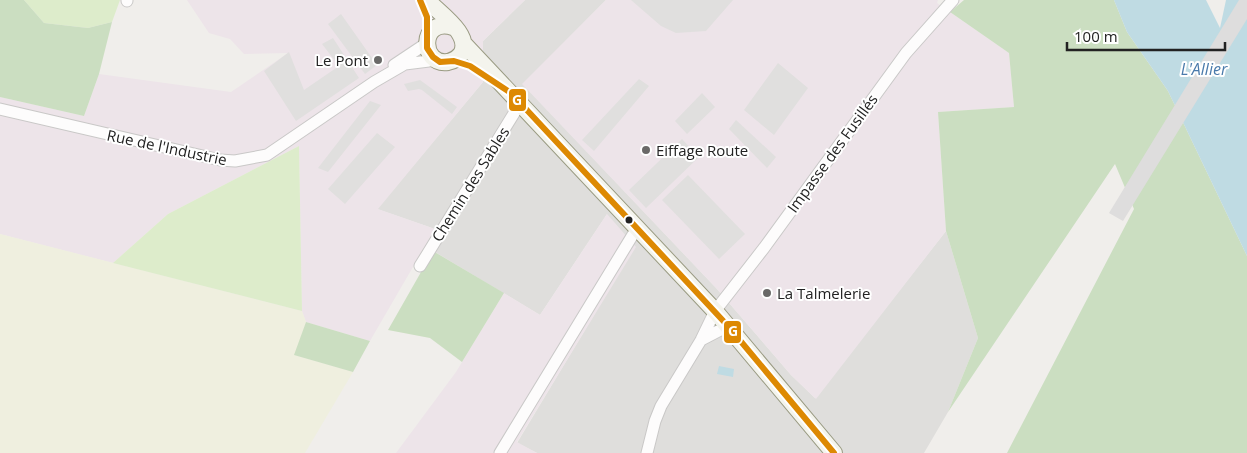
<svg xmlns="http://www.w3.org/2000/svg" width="1247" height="453" font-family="'Open Sans',sans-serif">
<rect width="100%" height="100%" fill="#f0eeeb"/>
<path fill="#dfdedc" d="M 525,0 L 606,0 L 523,84 L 717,289 L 791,375 L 815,398 L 946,231 L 978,338 L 948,412 L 924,453 L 537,453 L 517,443 L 597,310 L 607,214 L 540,315 L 425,246 L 435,229 L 377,209 L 483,82 L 483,41 Z"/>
<path fill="#ede4e9" d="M 187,0 L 525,0 L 483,41 L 483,82 L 378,209 L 435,229 L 370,341 L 306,322 L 302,311 L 299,146 L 168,214 L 113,263 L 0,234 L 0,97 L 84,116 L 99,74 L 231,92 L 288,53 L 244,54 L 230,39 L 209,33 Z
M 606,0 L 938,0 L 937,3 L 1009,53 L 1014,107 L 938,112 L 946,231 L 816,399 L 791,375 L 717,289 L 522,84 Z
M 607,214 L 636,247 L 517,442 L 537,453 L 396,453 L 456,372 L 504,293 L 540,315 Z"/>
<path fill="#efefdf" d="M 0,234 L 302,311 L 306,322 L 295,355 L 353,372 L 305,453 L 0,453 Z"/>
<path fill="#ddeccb" d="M 24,0 L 120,0 L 112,22 L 88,28 L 44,23 Z
M 299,146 L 302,311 L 113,263 L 168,214 Z"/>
<path fill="#cbdec1" d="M 0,0 L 24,0 L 44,23 L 88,28 L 112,22 L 99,74 L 84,116 L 0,97 Z
M 964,0 L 1114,0 L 1127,32 L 1168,91 L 1247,256 L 1247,453 L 1007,453 L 1134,209 L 1115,164 L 948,412 L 978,338 L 946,231 L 938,112 L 1014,107 L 1009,53 L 950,12 Z
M 433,251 L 504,293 L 462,362 L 430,338 L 388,330 Z
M 306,322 L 370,341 L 353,372 L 294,355 Z"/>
<path fill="#e0dfde" d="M 631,0 L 733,0 L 706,31 L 676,33 L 661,26 Z
M 341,14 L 377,65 L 365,74 L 328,24 Z
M 333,38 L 359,78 L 296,121 L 264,71 L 289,52 L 304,90 L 339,66 L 322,44 Z
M 778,63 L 808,88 L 774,135 L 744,110 Z
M 639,79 L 649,86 L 594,151 L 582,140 Z
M 420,80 L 457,107 L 452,114 L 422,90 L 419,89 L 408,91 L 404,84 Z
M 702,93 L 715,107 L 687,134 L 675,121 Z
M 370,101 L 381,105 L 328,172 L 318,168 Z
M 736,120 L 776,157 L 767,168 L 729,129 Z
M 377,133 L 395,147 L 345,204 L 328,189 Z
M 682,139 L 699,157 L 646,208 L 629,190 Z
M 688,175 L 745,234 L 719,259 L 662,200 Z"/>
<path fill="#bfdbe3" d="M 1114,0 L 1206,0 L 1220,28 L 1226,0 L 1247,0 L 1247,256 L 1168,91 L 1127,32 Z
M 719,366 L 734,369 L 733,377 L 717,374 Z"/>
<path fill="#dedddd" d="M 1239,0 L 1247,0 L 1247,19 L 1123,221 L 1109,213 Z"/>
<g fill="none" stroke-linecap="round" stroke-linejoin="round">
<defs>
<path id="minor" d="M 127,1 L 127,0
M 394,65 L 427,43
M 0,109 L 220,160 L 235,161 L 267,155 L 374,82 L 405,64 L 437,60
M 420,266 L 521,102
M 701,340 L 728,326
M 500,453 L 637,228
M 647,453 L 655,421 L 661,406 L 701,340 L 715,311 L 764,248 L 906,53 L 953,0"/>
<path id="secondary" d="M 427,0 C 439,13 473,35 461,54 C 458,58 453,61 448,62 C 420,66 419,17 453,27
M 464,44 L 715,311 L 834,453"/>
</defs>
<use href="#minor" stroke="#c9c8c7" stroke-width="13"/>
<use href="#secondary" stroke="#999a82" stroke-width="18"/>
<use href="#minor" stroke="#fdfcfc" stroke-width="11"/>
<use href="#secondary" stroke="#f4f4ed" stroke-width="16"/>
<defs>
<path id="bus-1" d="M 420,0 L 427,17 L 427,48 L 433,57 L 440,62 L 454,61 L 470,66 L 511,93 L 728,326 L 834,453"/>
</defs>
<use href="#bus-1" stroke="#fff" stroke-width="10"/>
<use href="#bus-1" stroke="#dd8903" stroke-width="6"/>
</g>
<g fill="#6a6968" stroke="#fff" stroke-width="2">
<circle cx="378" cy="60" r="5"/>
<circle cx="646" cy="150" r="5"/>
<circle cx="767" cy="293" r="5"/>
</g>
<circle fill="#222" stroke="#fff" stroke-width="2" cx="629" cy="220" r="4.5"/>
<g text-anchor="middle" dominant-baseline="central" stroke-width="4" stroke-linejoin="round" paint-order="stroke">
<g font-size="15" fill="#222" stroke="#fff" text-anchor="start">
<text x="368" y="60" text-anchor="end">Le Pont</text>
<text x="656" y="150">Eiffage Route</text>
<text x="777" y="293">La Talmelerie</text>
</g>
<g font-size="15" fill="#222" stroke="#fff">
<text transform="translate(167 147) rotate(12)">Rue de l'Industrie</text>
<text transform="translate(832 153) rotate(-54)">Impasse des Fusillés</text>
<text transform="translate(470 184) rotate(-58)">Chemin des Sables</text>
</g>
<g font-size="16" font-style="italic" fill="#4a7aab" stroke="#fff">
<text x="1204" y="69">L'Allier</text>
</g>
</g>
<g stroke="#fff" stroke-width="2">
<rect x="508" y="88" width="19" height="24" rx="5" fill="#dd8903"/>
<rect x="723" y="320" width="19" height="24" rx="5" fill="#dd8903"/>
</g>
<g font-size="14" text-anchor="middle" font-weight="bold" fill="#fff">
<text x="517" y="105">G</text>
<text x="733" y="336">G</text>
</g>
<path d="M1067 42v8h158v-8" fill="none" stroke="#222222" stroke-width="2.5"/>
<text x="1074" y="42" font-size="15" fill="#222222" stroke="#ffffff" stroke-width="4" paint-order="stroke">100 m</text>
</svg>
